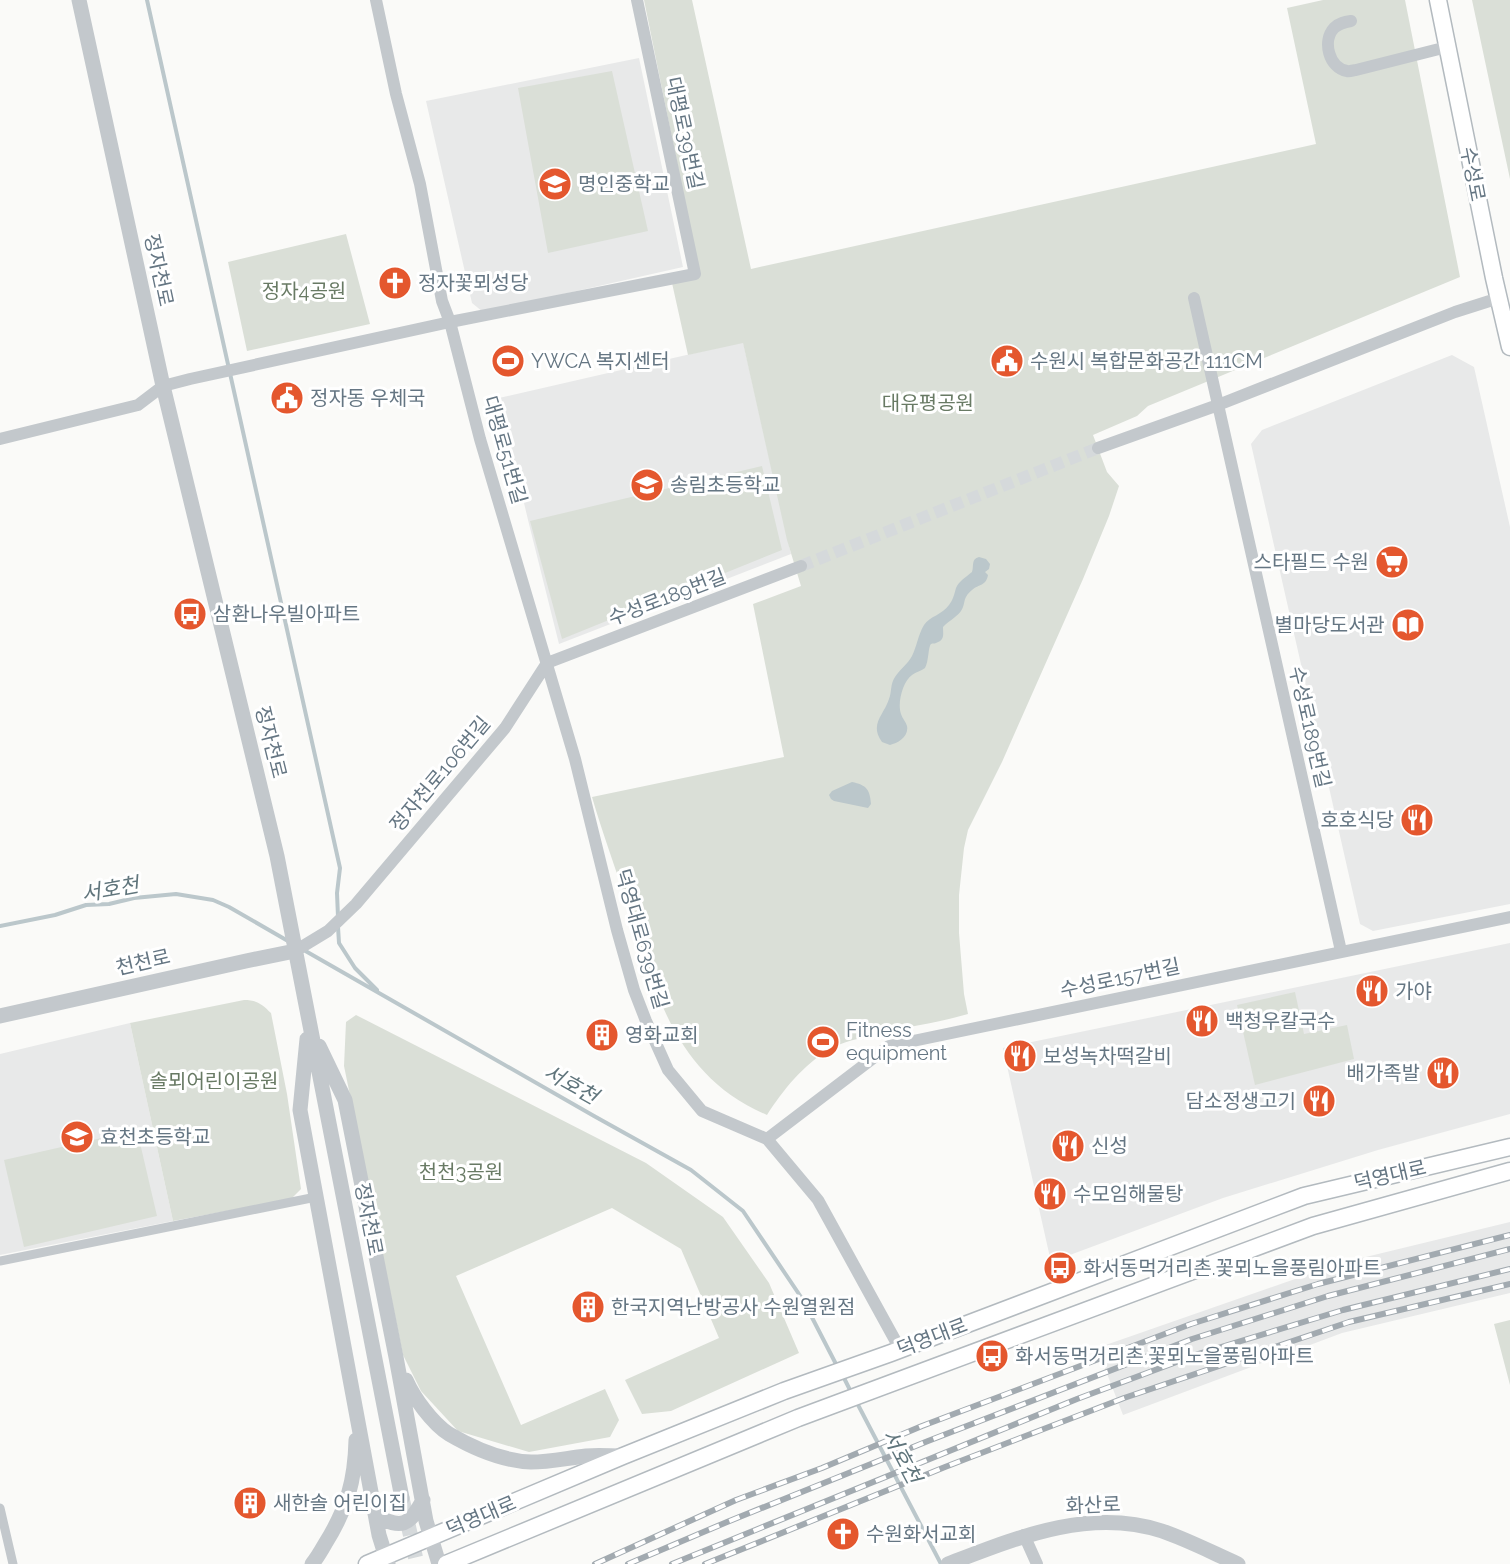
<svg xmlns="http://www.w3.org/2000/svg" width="1510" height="1564" font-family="Raleway,'Noto Sans KR',sans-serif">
<rect width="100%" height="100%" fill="#fafaf8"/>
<path fill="#e8e9e9" d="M 639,58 L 683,267 L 483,312 L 472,303 L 426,101 Z
M 743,342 L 791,554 L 559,644 L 529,524 L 499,398 Z
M 1452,355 L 1474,367 L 1510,527 L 1510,904 L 1373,931 L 1360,924 L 1251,444 L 1262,430 Z
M 1510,943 L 1510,1114 L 1378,1150 L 1223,1198 L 1051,1262 L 1003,1048 Z
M 130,1023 L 173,1221 L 0,1255 L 0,1054 Z
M 1510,1222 L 1510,1293 L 1342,1333 L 1123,1415 L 1097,1348 L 1341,1263 Z"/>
<path fill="#dadfd7" d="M 644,0 L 692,0 L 751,269 L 1316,144 L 1287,8 L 1323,0 L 1405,0 L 1460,277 L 1148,406 L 1137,416 L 1093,435 L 1107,472 L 1119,486 L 1109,516 L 1083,579 L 1002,762 L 968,830 L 964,848 L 959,895 L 959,933 L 964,994 L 968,1014 C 937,1023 905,1027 874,1035 C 859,1038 843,1042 830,1049 C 804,1064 783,1090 767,1115 C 674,1076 654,988 626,901 C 615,866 602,832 592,797 L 784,757 L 753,604 L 801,586 L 787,540 L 743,343 L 688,355 L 672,283 L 700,276 Z
M 1472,0 L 1510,0 L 1510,179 Z
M 612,71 L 648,231 L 548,253 L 518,88 Z
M 346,234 L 370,324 L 247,351 L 228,262 Z
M 762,466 L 782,550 L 562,639 L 530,521 Z
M 1295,992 L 1304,1034 L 1347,1025 L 1354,1059 L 1255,1085 L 1237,1005 Z
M 244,1000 C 257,1000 262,1004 271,1013 L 287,1094 L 301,1189 L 291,1199 L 173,1221 L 130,1023 Z
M 356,1015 L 646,1163 L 723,1217 L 769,1283 L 799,1353 L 671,1411 L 642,1414 L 625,1380 L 719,1338 L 681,1249 L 612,1208 L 456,1276 L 521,1425 L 605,1389 L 619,1420 L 610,1437 L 529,1452 L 458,1431 L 421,1391 L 403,1355 L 344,1066 L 346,1022 Z
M 137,1130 L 157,1216 L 24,1247 L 4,1160 Z
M 1510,1320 L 1510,1385 L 1494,1324 Z"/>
<path fill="#bbc7cb" d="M 979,557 L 986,559 L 990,564 L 989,569 L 985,572 L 988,575 C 986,586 979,584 972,590 C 962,598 966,604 961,611 C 956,618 948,621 943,627 C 943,635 945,640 936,643 C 934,644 933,643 931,644 C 928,647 929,661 925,668 C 921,671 916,672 912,675 C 903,681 897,703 901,714 C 902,718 906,722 907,726 C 909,737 898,743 890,745 L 882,742 C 869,724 884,715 889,699 C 892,692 890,684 895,677 C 900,669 908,664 912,656 C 917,646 918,635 924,625 C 930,616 942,615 949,605 C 953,600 954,595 956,588 C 959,581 966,577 972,572 C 974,565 971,559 979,557 Z
M 852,782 C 866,785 870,789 871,804 L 868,808 L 834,801 L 831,799 L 829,795 L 832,791 Z"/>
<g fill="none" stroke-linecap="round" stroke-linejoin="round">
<path stroke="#bbc7cb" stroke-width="4" d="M 147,0 L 340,868 L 337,893 L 338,917
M 0,926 L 55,915 L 86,905 L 109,904 L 134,898 L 176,894 L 213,900 L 229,907 L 288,941
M 338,927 L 339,943 L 355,968 L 377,990
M 302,949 L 594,1116 L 691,1170 L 743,1211 L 803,1300 L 838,1368
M 842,1374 L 852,1394
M 856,1401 L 941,1564"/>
<path stroke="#d5d9db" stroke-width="12" stroke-dasharray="12 6" stroke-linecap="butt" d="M 801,566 L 1098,448"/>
<path stroke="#d5d9db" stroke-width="15" stroke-dasharray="15 8" stroke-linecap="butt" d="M 402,1498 L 417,1564"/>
<defs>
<path id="secondary" d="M 1438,0 L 1494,278 L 1510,347
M 367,1564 L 623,1456 L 784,1391 L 891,1353 L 1304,1196 L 1510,1147
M 446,1564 L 798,1418 L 1313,1226 L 1510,1171"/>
</defs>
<use href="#secondary" stroke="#b3babf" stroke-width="19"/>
<path stroke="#c3c8cc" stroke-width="9" d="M 0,1261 L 316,1197
M 0,1508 L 13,1564"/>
<path stroke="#c3c8cc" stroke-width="12" d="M 376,0 L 396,94 L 420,184 L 442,301 L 450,322 L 480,439 L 575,759 L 617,930 L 634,990 L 646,1021 L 668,1070 L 702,1111 L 767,1139 L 818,1200 L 900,1349
M 1351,21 C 1345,22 1339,23 1334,28 C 1322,41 1329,68 1347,71 C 1350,72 1353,70 1356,70 L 1447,47
M 1194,298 L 1341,951
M 0,439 L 138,405 L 163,386 L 190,379 L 450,322 L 695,274 L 637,0
M 1098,448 L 1218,405 L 1455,312 L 1499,298
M 547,663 L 801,566
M 295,951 L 328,931 L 356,904 L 505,728 L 547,663
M 767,1139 L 889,1046 L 1510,917
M 1024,1535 L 1037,1564"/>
<path stroke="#c3c8cc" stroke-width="15" d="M 79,0 L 163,386 L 277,856 L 402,1498
M 0,1016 L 246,961 L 295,951
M 307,1039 L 300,1110 L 379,1535 L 388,1564
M 319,1046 L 345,1100 L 396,1357 L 426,1521 L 439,1564
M 406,1380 C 414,1398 432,1423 449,1434 C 473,1448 502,1461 531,1462 C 550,1462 567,1458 586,1456 C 598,1455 611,1456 623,1456
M 376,1516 C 402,1529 409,1526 423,1500
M 312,1564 C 317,1558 321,1551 325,1544 C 347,1509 355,1481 356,1440
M 948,1564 C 1016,1538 1089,1507 1162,1531 C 1188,1540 1213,1553 1238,1564"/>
<use href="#secondary" stroke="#fff" stroke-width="16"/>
<defs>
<path id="rail" d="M 595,1564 L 736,1500 L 822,1468 L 922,1426 L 1191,1324 L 1318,1284 L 1510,1235
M 628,1564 L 727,1522 L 928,1441 L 1192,1339 L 1328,1296 L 1510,1249
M 672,1564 L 1077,1399 L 1198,1354 L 1343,1310 L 1510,1269
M 705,1564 L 945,1467 L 1124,1398 L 1349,1322 L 1510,1284"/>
</defs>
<use href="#rail" stroke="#a2aab0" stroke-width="6"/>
<use href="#rail" stroke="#fff" stroke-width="4" stroke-dasharray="11" stroke-linecap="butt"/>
</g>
<defs>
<symbol id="school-disc" viewBox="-11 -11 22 22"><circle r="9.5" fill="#e4572e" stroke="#fff"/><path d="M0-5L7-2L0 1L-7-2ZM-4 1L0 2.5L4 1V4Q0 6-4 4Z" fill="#fff"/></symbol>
<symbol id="church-disc" viewBox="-11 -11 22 22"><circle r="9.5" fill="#e4572e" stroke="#fff"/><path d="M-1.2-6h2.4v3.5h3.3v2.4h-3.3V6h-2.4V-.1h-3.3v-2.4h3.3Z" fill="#fff"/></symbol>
<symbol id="stadium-disc" viewBox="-11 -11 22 22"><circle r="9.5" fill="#e4572e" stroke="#fff"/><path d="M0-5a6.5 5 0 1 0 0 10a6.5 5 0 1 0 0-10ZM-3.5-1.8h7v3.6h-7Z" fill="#fff"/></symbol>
<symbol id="civic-disc" viewBox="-11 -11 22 22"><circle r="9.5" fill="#e4572e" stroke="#fff"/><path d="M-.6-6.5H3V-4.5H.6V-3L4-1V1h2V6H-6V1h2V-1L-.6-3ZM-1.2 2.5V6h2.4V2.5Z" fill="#fff"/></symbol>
<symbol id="supermarket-disc" viewBox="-11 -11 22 22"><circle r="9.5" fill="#e4572e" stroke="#fff"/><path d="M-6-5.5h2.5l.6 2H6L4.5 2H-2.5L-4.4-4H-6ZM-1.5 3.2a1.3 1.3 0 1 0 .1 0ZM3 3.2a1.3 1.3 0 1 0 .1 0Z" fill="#fff"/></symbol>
<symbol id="bus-disc" viewBox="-11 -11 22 22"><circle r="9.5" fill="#e4572e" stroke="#fff"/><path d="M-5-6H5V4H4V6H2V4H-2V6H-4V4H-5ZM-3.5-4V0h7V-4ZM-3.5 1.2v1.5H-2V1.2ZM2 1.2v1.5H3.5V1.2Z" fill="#fff"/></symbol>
<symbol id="library-disc" viewBox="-11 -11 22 22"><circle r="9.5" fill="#e4572e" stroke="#fff"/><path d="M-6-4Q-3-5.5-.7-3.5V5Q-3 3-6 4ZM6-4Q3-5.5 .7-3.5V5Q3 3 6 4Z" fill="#fff"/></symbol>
<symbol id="restaurant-disc" viewBox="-11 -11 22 22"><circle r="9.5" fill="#e4572e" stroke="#fff"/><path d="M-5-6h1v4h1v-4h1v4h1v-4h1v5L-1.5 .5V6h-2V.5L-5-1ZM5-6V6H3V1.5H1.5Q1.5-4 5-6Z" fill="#fff"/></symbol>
<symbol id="building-disc" viewBox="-11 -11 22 22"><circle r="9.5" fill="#e4572e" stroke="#fff"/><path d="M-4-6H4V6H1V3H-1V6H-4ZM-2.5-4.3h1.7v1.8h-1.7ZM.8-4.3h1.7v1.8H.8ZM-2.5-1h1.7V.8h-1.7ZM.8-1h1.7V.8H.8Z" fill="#fff"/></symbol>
</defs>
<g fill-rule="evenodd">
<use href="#school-disc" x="536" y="165" width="38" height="38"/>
<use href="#church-disc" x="376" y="264" width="38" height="38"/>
<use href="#stadium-disc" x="489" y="342" width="38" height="38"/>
<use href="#civic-disc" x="988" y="342" width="38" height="38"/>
<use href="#civic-disc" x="268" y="379" width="38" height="38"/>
<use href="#school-disc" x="628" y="466" width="38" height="38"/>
<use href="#supermarket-disc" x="1373" y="543" width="38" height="38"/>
<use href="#bus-disc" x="171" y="595" width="38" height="38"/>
<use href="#library-disc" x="1389" y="606" width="38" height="38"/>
<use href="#restaurant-disc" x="1398" y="801" width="38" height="38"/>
<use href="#restaurant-disc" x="1353" y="972" width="38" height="38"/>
<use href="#restaurant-disc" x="1183" y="1002" width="38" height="38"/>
<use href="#building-disc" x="583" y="1016" width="38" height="38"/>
<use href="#stadium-disc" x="804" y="1023" width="38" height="38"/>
<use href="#restaurant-disc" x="1001" y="1037" width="38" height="38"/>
<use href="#restaurant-disc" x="1424" y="1054" width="38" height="38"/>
<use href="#restaurant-disc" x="1300" y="1082" width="38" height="38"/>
<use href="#school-disc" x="58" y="1118" width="38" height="38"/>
<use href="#restaurant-disc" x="1049" y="1127" width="38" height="38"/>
<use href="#restaurant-disc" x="1031" y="1175" width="38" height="38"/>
<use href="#bus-disc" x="1041" y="1249" width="38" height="38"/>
<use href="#building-disc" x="569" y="1288" width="38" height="38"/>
<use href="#bus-disc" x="973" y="1337" width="38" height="38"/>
<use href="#building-disc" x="231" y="1484" width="38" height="38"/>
<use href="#church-disc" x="824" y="1515" width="38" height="38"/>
</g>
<g text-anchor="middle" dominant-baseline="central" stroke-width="6" stroke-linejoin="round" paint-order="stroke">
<g font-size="20" fill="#657683" stroke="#fff">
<text transform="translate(685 133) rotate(78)">대평로39번길</text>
<text transform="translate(1473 174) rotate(79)">수성로</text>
<text transform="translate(159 270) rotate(78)">정자천로</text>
<text transform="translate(505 450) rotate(74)">대평로51번길</text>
<text transform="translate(667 597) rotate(-21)">수성로189번길</text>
<text transform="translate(1310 727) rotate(77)">수성로189번길</text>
<text transform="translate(271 742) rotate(76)">정자천로</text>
<text transform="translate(440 774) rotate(-50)">정자천로106번길</text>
<text transform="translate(642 939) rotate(74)">덕영대로639번길</text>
<text transform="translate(143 962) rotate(-13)">천천로</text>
<text transform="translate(1120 978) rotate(-12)">수성로157번길</text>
<text transform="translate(1390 1175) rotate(-13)">덕영대로</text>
<text transform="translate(369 1219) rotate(79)">정자천로</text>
<text transform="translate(932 1337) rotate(-21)">덕영대로</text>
<text transform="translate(1093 1505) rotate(-2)">화산로</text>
<text transform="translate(481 1516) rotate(-23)">덕영대로</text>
</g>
<g font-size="20" fill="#657683" stroke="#fff" text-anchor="start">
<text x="578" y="184">명인중학교</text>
<text x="418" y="283">정자꽃뫼성당</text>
<text x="531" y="361">YWCA 복지센터</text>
<text x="1030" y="361">수원시 복합문화공간 111CM</text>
<text x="310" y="398">정자동 우체국</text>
<text x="670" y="485">송림초등학교</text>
<text x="1369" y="562" text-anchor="end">스타필드 수원</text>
<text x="213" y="614">삼환나우빌아파트</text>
<text x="1385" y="625" text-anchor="end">별마당도서관</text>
<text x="1394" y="820" text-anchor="end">호호식당</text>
<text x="1395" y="991">가야</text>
<text x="1225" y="1021">백청우칼국수</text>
<text x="846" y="1030">Fitness<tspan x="846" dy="23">equipment</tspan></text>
<text x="625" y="1035">영화교회</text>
<text x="1043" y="1056">보성녹차떡갈비</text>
<text x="1420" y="1073" text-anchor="end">배가족발</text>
<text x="1296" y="1101" text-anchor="end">담소정생고기</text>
<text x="100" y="1137">효천초등학교</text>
<text x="1091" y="1146">신성</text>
<text x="1073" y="1194">수모임해물탕</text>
<text x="1083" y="1268">화서동먹거리촌.꽃뫼노을풍림아파트</text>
<text x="611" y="1307">한국지역난방공사 수원열원점</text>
<text x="1015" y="1356">화서동먹거리촌,꽃뫼노을풍림아파트</text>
<text x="273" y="1503">새한솔 어린이집</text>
<text x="866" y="1534">수원화서교회</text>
</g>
<g font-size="20" fill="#687a64" stroke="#fff">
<text x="304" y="291">정자4공원</text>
<text x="928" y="403">대유평공원</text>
<text x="214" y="1081">솔뫼어린이공원</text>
<text x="461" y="1172">천천3공원</text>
</g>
<g font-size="21" font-style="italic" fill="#60757c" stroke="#fff">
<text transform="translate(110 889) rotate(-10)">서호천</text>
<text transform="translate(571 1084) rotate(29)">서호천</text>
<text transform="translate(902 1456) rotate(62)">서호천</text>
</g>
</g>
</svg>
